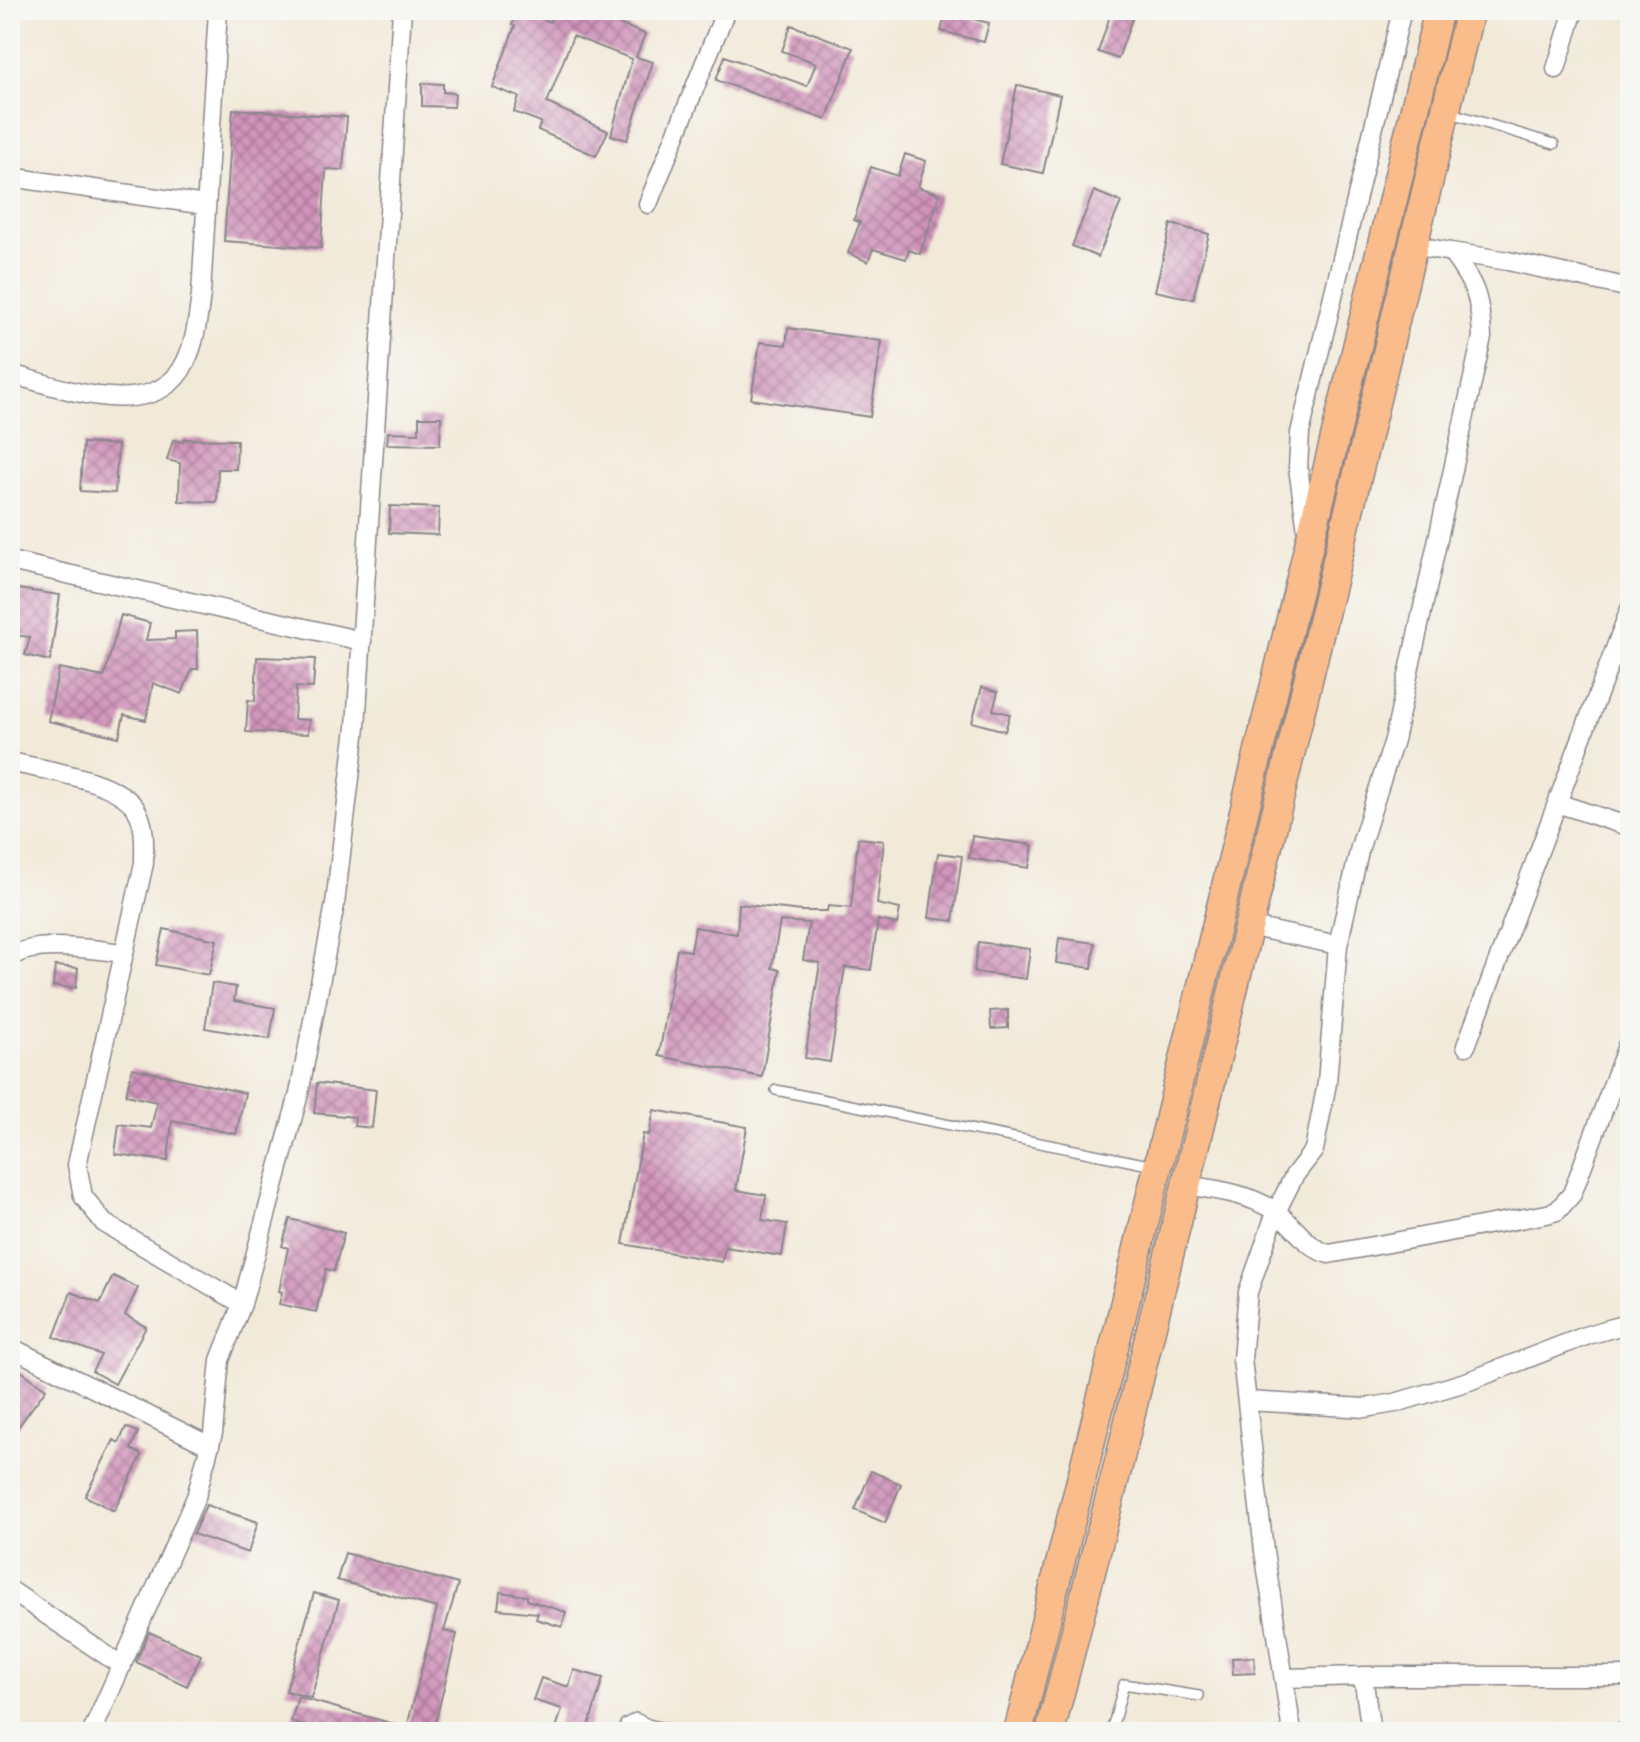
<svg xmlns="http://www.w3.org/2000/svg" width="1640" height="1742" font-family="'IM FELL Great Primer',serif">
<defs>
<pattern id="building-cross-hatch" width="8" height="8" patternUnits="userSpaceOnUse" patternTransform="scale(2)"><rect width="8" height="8" fill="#d194bb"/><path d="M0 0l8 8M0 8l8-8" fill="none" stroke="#a97899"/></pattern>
</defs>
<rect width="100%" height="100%" fill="#f6f6f2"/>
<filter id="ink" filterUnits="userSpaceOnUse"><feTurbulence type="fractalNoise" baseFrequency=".0125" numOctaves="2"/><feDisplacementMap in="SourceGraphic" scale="16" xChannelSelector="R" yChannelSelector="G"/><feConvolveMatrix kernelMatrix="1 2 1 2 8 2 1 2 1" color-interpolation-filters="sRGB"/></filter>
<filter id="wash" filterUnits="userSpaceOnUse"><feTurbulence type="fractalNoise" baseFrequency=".006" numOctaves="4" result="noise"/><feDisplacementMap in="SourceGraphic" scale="32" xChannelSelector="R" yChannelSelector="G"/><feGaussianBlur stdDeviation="1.8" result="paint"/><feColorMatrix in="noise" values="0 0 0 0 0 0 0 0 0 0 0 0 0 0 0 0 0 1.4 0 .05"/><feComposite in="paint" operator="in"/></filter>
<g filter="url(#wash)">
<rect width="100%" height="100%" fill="#f2ead9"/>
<g id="blocks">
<path fill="url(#building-cross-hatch)" d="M 555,10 L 566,10 L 584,17 L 586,11 L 645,34 L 636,57 L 653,62 L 627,140 L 611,135 L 632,59 L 573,36 L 547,103 L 608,131 L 596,156 L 538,130 L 541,122 L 514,112 L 519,97 L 492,87 L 515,26 L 512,25 L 518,11 L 550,22 Z
M 1112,10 L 1134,13 L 1118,59 L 1098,52 Z
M 946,12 L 989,23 L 984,42 L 941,31 Z
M 791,25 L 853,48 L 826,120 L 716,80 L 725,56 L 807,86 L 816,63 L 782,51 Z
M 422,83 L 443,84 L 443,92 L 455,93 L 454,107 L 422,106 Z
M 1017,85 L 1060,95 L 1043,173 L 1000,164 Z
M 233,109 L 347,117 L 343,170 L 326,169 L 321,248 L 224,241 Z
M 905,154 L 926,161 L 918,187 L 940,194 L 920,254 L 909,250 L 906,259 L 873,249 L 868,262 L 848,253 L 860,222 L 854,220 L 871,167 L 898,176 Z
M 1094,191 L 1121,202 L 1098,257 L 1072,246 Z
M 1171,224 L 1209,234 L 1193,299 L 1155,291 Z
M 788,328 L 882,341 L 870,417 L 751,399 L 760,342 L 786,345 Z
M 419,417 L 441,417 L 440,445 L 387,444 L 388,432 L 419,433 Z
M 183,439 L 237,440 L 236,469 L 218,469 L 217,502 L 179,501 L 180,463 L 167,460 L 173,440 L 183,442 Z
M 83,443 L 118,445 L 115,493 L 80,491 Z
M 390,506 L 439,508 L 438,535 L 389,533 Z
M 18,589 L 60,595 L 50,661 L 25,655 L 30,637 L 12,635 Z
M 121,615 L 150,623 L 146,640 L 175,639 L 175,632 L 197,631 L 198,669 L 192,669 L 182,694 L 153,683 L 146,720 L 124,715 L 119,737 L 48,721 L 59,668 L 104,677 Z
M 257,657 L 315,659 L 313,688 L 296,687 L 294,719 L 309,720 L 308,734 L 246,732 L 248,700 L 255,701 Z
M 982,687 L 998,692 L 993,710 L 1010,714 L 1005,731 L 972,722 Z
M 972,836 L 1033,845 L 1029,868 L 969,858 Z
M 858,838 L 884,841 L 877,904 L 900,909 L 897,924 L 878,920 L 871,970 L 845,967 L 830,1062 L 805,1058 L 820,963 L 803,960 L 809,923 L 780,921 L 772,968 L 780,970 L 762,1077 L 659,1056 L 677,949 L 691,951 L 695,927 L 737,934 L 739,904 L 802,911 L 827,911 L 828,906 L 851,908 Z
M 938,853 L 962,856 L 953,921 L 929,918 Z
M 164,929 L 217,940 L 209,975 L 156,965 Z
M 1059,938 L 1095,943 L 1092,968 L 1056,963 Z
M 978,942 L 1030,949 L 1026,979 L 974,972 Z
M 55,966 L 78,968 L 76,988 L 53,986 Z
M 212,983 L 236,987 L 234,1001 L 275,1008 L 270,1039 L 205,1028 Z
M 1008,1010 L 1008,1028 L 991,1029 L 990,1011 Z
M 132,1068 L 245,1093 L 236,1134 L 172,1121 L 168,1161 L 115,1154 L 119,1124 L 151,1128 L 157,1102 L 126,1095 Z
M 317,1083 L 376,1090 L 372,1128 L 354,1126 L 355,1117 L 314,1113 Z
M 654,1110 L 747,1127 L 736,1190 L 766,1195 L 762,1220 L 787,1224 L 782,1256 L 725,1247 L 722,1262 L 623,1244 L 643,1134 L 649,1135 Z
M 290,1219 L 344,1233 L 334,1271 L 326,1269 L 316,1312 L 279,1304 L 282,1292 L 279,1291 L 288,1248 L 282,1246 Z
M 113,1276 L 138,1288 L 125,1315 L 146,1327 L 115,1384 L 92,1371 L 101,1355 L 54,1337 L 71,1292 L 100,1303 Z
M 21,1371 L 46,1389 L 10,1438 L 10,1387 Z
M 126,1427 L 138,1432 L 131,1449 L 142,1455 L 114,1511 L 85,1496 L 114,1440 L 119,1443 Z
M 871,1471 L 901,1484 L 885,1523 L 855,1510 Z
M 206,1505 L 258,1522 L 248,1553 L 193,1534 Z
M 345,1553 L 458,1584 L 444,1631 L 457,1634 L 433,1732 L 407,1727 L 437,1608 L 337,1580 Z
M 500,1592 L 527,1596 L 527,1600 L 566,1612 L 562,1627 L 536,1619 L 538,1613 L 498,1609 Z
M 314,1593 L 339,1600 L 311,1698 L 286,1691 Z
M 149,1632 L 201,1655 L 187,1686 L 136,1662 Z
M 1254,1657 L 1255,1673 L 1233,1674 L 1232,1658 Z
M 574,1670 L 603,1678 L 587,1732 L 555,1732 L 562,1709 L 533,1700 L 541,1678 L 569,1687 Z
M 298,1697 L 408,1728 L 407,1732 L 326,1732 L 291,1722 Z"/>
</g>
</g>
<g filter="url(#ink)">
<use href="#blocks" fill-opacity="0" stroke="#8a868a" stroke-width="2"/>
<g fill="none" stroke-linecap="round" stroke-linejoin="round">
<defs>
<path id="service" d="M 1448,112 L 1554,144
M 776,1090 L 1154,1166
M 648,1724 L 681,1732
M 623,1732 L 625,1724 L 636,1718 L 648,1724 L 651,1732
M 1111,1732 L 1124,1684 L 1199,1696"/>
<path id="minor" d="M 1556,69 L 1574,10
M 10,177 L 206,205
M 648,204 L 726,10
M 1451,252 L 1508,261 L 1630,288
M 10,374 C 60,387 157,426 186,361 C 196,340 198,317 201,294 L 218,10
M 1307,530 L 1298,468 L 1300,433 L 1402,10
M 10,561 L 362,641
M 10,762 C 43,770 117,779 136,809 C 146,825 144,845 144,863 L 77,1165 L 83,1196 L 104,1223 L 242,1304 L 299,1094 L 335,904 L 356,727 L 402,10
M 1557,803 L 1630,827
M 1248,926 L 1338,945
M 10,958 C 32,939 96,950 124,953
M 1466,1046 L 1630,609
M 1185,1185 C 1218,1190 1247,1193 1275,1211 C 1294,1224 1307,1249 1329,1254 L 1547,1214 L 1557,1211 L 1572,1194 L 1630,1038
M 10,1347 L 210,1446
M 1248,1401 L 1365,1408 L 1395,1403 L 1469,1381 L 1588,1335 L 1630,1323
M 10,1590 L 122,1666
M 1363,1676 L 1371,1732
M 1285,1678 L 1363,1676 L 1630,1676
M 92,1732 L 196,1497 L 213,1433 L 220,1360 L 242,1304
M 1292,1732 L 1264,1551 L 1242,1359 L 1248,1292 L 1276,1212 L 1294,1176 L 1314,1150 L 1327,1083 L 1338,945 L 1360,847 L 1394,740 L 1482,337 C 1480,295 1475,285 1451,252 L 1412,245
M 1623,1732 L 1630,1727"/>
<path id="primary" d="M 1018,1732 L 1106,1380 L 1439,10
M 1050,1732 L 1120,1458 L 1470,10"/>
</defs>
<use href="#service" stroke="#8a868a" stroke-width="12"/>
<use href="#minor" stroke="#8a868a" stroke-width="21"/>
<use href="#primary" stroke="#8a868a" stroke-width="31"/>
<use href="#service" stroke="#fff" stroke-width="9"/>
<use href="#minor" stroke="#fff" stroke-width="18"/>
<use href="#primary" stroke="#fabc8b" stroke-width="28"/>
</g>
</g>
<rect width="1640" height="1742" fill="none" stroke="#f6f6f2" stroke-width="40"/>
</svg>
